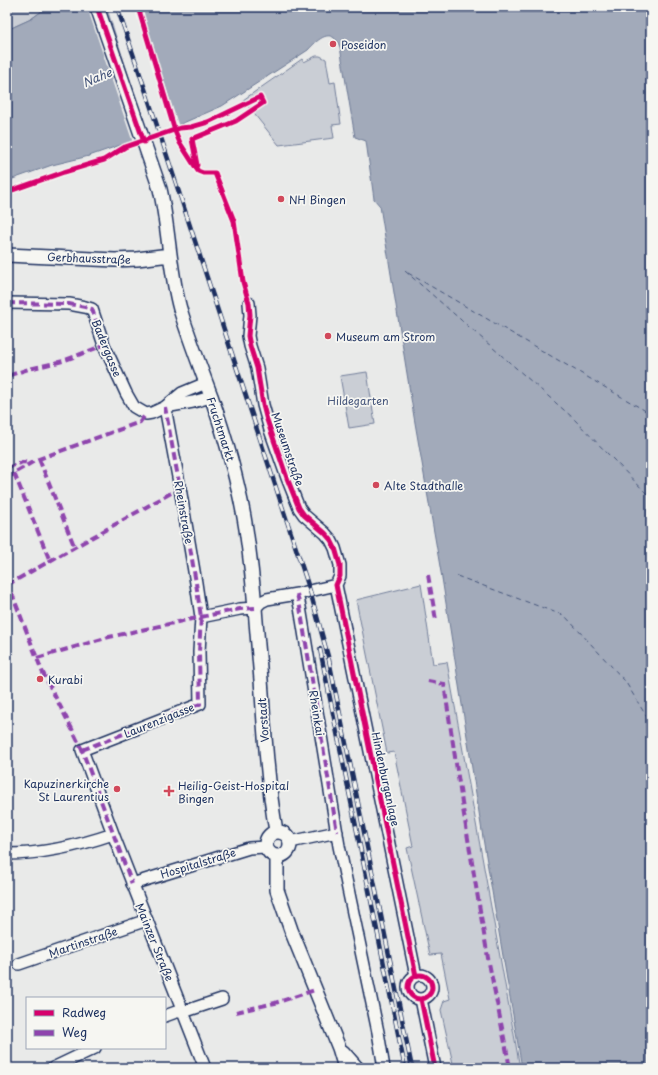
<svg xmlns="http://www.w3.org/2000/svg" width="658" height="1075" font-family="'Playpen Sans',sans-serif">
<rect width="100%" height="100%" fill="#e9eae9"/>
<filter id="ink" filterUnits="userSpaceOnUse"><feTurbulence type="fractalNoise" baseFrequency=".025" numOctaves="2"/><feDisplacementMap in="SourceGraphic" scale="8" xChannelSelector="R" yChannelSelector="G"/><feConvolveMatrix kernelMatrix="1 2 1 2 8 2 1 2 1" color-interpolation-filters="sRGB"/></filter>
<g filter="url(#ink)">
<path fill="#caced5" stroke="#727e9a" d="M 9,7 L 60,7 L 55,9 L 42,11 L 31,19 L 7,30 L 7,8 Z
M 316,56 L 320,56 L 326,59 L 330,83 L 335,82 L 341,124 L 332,125 L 334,138 L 279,145 L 243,100 L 302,59 L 304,62 Z
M 367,372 L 375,424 L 349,428 L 340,376 Z
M 421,584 L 433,664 L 447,662 L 520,1068 L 454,1068 L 441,1010 L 444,1001 L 450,999 L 441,954 L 430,955 L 407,848 L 413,846 L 394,752 L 387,753 L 356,600 Z"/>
<path fill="#a2aaba" stroke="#6c7995" d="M 60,7 L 651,7 L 651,1068 L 522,1068 L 484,844 L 442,578 L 414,417 L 380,206 L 374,199 L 366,141 L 355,137 L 340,47 C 332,26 318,39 308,50 L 222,106 L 183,123 L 89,156 L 52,165 L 7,181 L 7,30 L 31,19 L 42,11 L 55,9 Z"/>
<path fill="#e9eae9" d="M 87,7 L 104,7 L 148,138 L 133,143 Z
M 107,7 L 140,7 L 179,127 L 149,137 Z"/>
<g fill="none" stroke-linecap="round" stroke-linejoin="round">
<path stroke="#44547a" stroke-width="1" stroke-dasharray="5 4" stroke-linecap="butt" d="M 405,271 L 572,417 L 651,498
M 408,273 L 651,414
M 457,576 L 565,616 L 625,681 L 651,724"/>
<defs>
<path id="minor" d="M 7,303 L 69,304 L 85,307 L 92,309 L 104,345 L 126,393 L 134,407 L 146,414 L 152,413 L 165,407 L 193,402 L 211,397
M 249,303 L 250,315 L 248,336 L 250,346 L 257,368 L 263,405 L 270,430 L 287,478 L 299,508 L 304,515 L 325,533 L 331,540 L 335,548 L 340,565 L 340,576 L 336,585
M 165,407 L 180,488 L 196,583 L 201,617 L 199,652 L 200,704 L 82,750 L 115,839 L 205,1068
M 165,407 L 182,393 L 206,383
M 336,585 L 416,976
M 297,594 L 300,607 L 339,846 L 378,1032 L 384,1068
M 201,617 L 240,609 L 255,608 L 261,602 L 267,599 L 297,594 L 336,585
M 290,842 L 337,832
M 7,854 C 44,854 78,846 113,834
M 132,884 L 249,848 L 265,847
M 19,964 L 147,920
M408 987a12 12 0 1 1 24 0a12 12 0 1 1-24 0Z
M 421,999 L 435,1068
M 165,1016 L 176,1012 L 183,1012 L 222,999
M 53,1068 L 95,1048"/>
<path id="major" d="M 97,7 L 160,189 C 169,228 169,269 180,309 C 189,338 200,367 211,396 C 226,439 239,484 246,529 C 250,556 253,582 255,608 C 257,636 260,665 262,693 C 265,740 268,785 276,831
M 7,255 L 115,260 L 137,259 L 170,255
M266 844a12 12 0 1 1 24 0a12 12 0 1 1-24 0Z
M 277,856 L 277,890 L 291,930 L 339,1048 L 345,1068
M 343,1052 L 357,1068"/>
</defs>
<use href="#minor" stroke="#1b2f5e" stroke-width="14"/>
<use href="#major" stroke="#1b2f5e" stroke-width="16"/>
<use href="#minor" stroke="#f6f6f2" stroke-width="11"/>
<use href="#major" stroke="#f6f6f2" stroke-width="13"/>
<defs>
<path id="rail" d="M 117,7 L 145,89 L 310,591 L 329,660 L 412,1068
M 320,649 L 405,1068"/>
</defs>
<use href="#rail" stroke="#1b2f5e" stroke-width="4.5"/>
<use href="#rail" stroke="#f6f6f2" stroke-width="3" stroke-dasharray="9" stroke-linecap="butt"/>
<path stroke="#8e44ad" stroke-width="4" stroke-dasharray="8 4" stroke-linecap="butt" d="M 7,303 L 69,304 L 85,307 L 92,309 L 104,345 L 63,361 L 29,369 L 7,376
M 39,459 L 75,548
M 7,468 L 23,462 L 28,463
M 14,473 L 50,561
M 7,479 L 14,473 L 36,460 L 140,422 L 146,414
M 428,575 L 436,620
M 7,581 L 42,671 L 72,729 L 82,750 L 132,884
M 7,585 L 180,488
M 297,594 L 300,607 L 337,832
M 37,658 L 109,637 L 201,617 L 240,609 L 255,608
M 428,681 L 444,684 L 462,803 L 488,958 L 510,1068
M 82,750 L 200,704 L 199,652 L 201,617 L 196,583 L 180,488 L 165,407
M 236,1012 L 275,1003 L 315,990"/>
<defs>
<path id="cycleway" d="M 97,7 L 144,142
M 138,7 L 175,131 L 180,143 L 198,171 L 203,173 L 215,173 L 234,221 L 243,282 L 249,303 L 250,315 L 248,336 L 250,346 L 257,368 L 263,405 L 266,417 L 287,478 L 299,508 L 304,515 L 325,533 L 331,540 L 335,548 L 340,565 L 340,576 L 336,585 L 416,976
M 7,192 L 64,172 L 104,160 L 125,147 L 180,128 L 191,127 L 208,122 L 260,97 L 263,103 L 236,121 L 192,139 L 197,165
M408 987a12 12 0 1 1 24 0a12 12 0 1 1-24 0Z
M 421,999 L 435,1068"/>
</defs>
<use href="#cycleway" stroke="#f6f6f2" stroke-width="8"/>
<use href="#cycleway" stroke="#d6006c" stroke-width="5"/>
</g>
</g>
<g fill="#d1495b" stroke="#f6f6f2" stroke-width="1.5">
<circle cx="333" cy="44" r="4"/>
<circle cx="281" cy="199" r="4"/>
<circle cx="328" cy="336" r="4"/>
<circle cx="376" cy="485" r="4"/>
<circle cx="40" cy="679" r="4"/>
<circle cx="117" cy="789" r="4"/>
<path d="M167 785h4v4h4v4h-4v4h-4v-4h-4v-4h4z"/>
</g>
<g text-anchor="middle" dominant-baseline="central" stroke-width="3.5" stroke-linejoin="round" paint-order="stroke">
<g font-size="11" fill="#1b2f5e" stroke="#f6f6f2" text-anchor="start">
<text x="341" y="44">Poseidon</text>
<text x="289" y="199">NH Bingen</text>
<text x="336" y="336">Museum am Strom</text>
<text x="384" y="485">Alte Stadthalle</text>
<text x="48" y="679">Kurabi</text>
<text x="109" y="783" text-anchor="end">Kapuzinerkirche<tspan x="109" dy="13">St Laurentius</tspan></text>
<text x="178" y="785">Heilig-Geist-Hospital<tspan x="178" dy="13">Bingen</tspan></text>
</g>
<g font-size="11" fill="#1b2f5e" stroke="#f6f6f2">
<text transform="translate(89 258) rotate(2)">Gerbhausstraße</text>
<text transform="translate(107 348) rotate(68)">Badergasse</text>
<text transform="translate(221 429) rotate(72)">Fruchtmarkt</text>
<text transform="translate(288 449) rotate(71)">Museumstraße</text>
<text transform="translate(184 512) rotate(80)">Rheinstraße</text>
<text transform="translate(317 713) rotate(81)">Rheinkai</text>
<text transform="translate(159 720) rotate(-22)">Laurenzigasse</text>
<text transform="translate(263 720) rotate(-94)">Vorstadt</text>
<text transform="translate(386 779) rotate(78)">Hindenburganlage</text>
<text transform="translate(198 863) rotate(-17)">Hospitalstraße</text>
<text transform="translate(83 942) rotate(-19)">Martinstraße</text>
<text transform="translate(155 942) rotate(68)">Mainzer Straße</text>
</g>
<g font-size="11" fill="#47577c" stroke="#f6f6f2">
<text x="358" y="400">Hildegarten</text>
</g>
<g font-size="12" font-style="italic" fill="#44547a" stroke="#f6f6f2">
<text transform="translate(97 77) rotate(-23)">Nahe</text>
</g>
</g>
<rect width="658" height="1075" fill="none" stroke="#f6f6f2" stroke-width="24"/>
<rect x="12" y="12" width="634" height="1051" fill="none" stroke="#1b2f5e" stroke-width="1.5" filter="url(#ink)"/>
<rect x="26" y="997" width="140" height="52" fill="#f6f6f2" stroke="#9ea6b7"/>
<rect x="34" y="1010" width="20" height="6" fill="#d6006c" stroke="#9ea6b7"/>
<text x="62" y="1017" font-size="12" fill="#1b2f5e">Radweg</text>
<rect x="34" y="1030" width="20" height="6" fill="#8e44ad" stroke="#9ea6b7"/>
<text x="62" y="1037" font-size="12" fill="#1b2f5e">Weg</text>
</svg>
